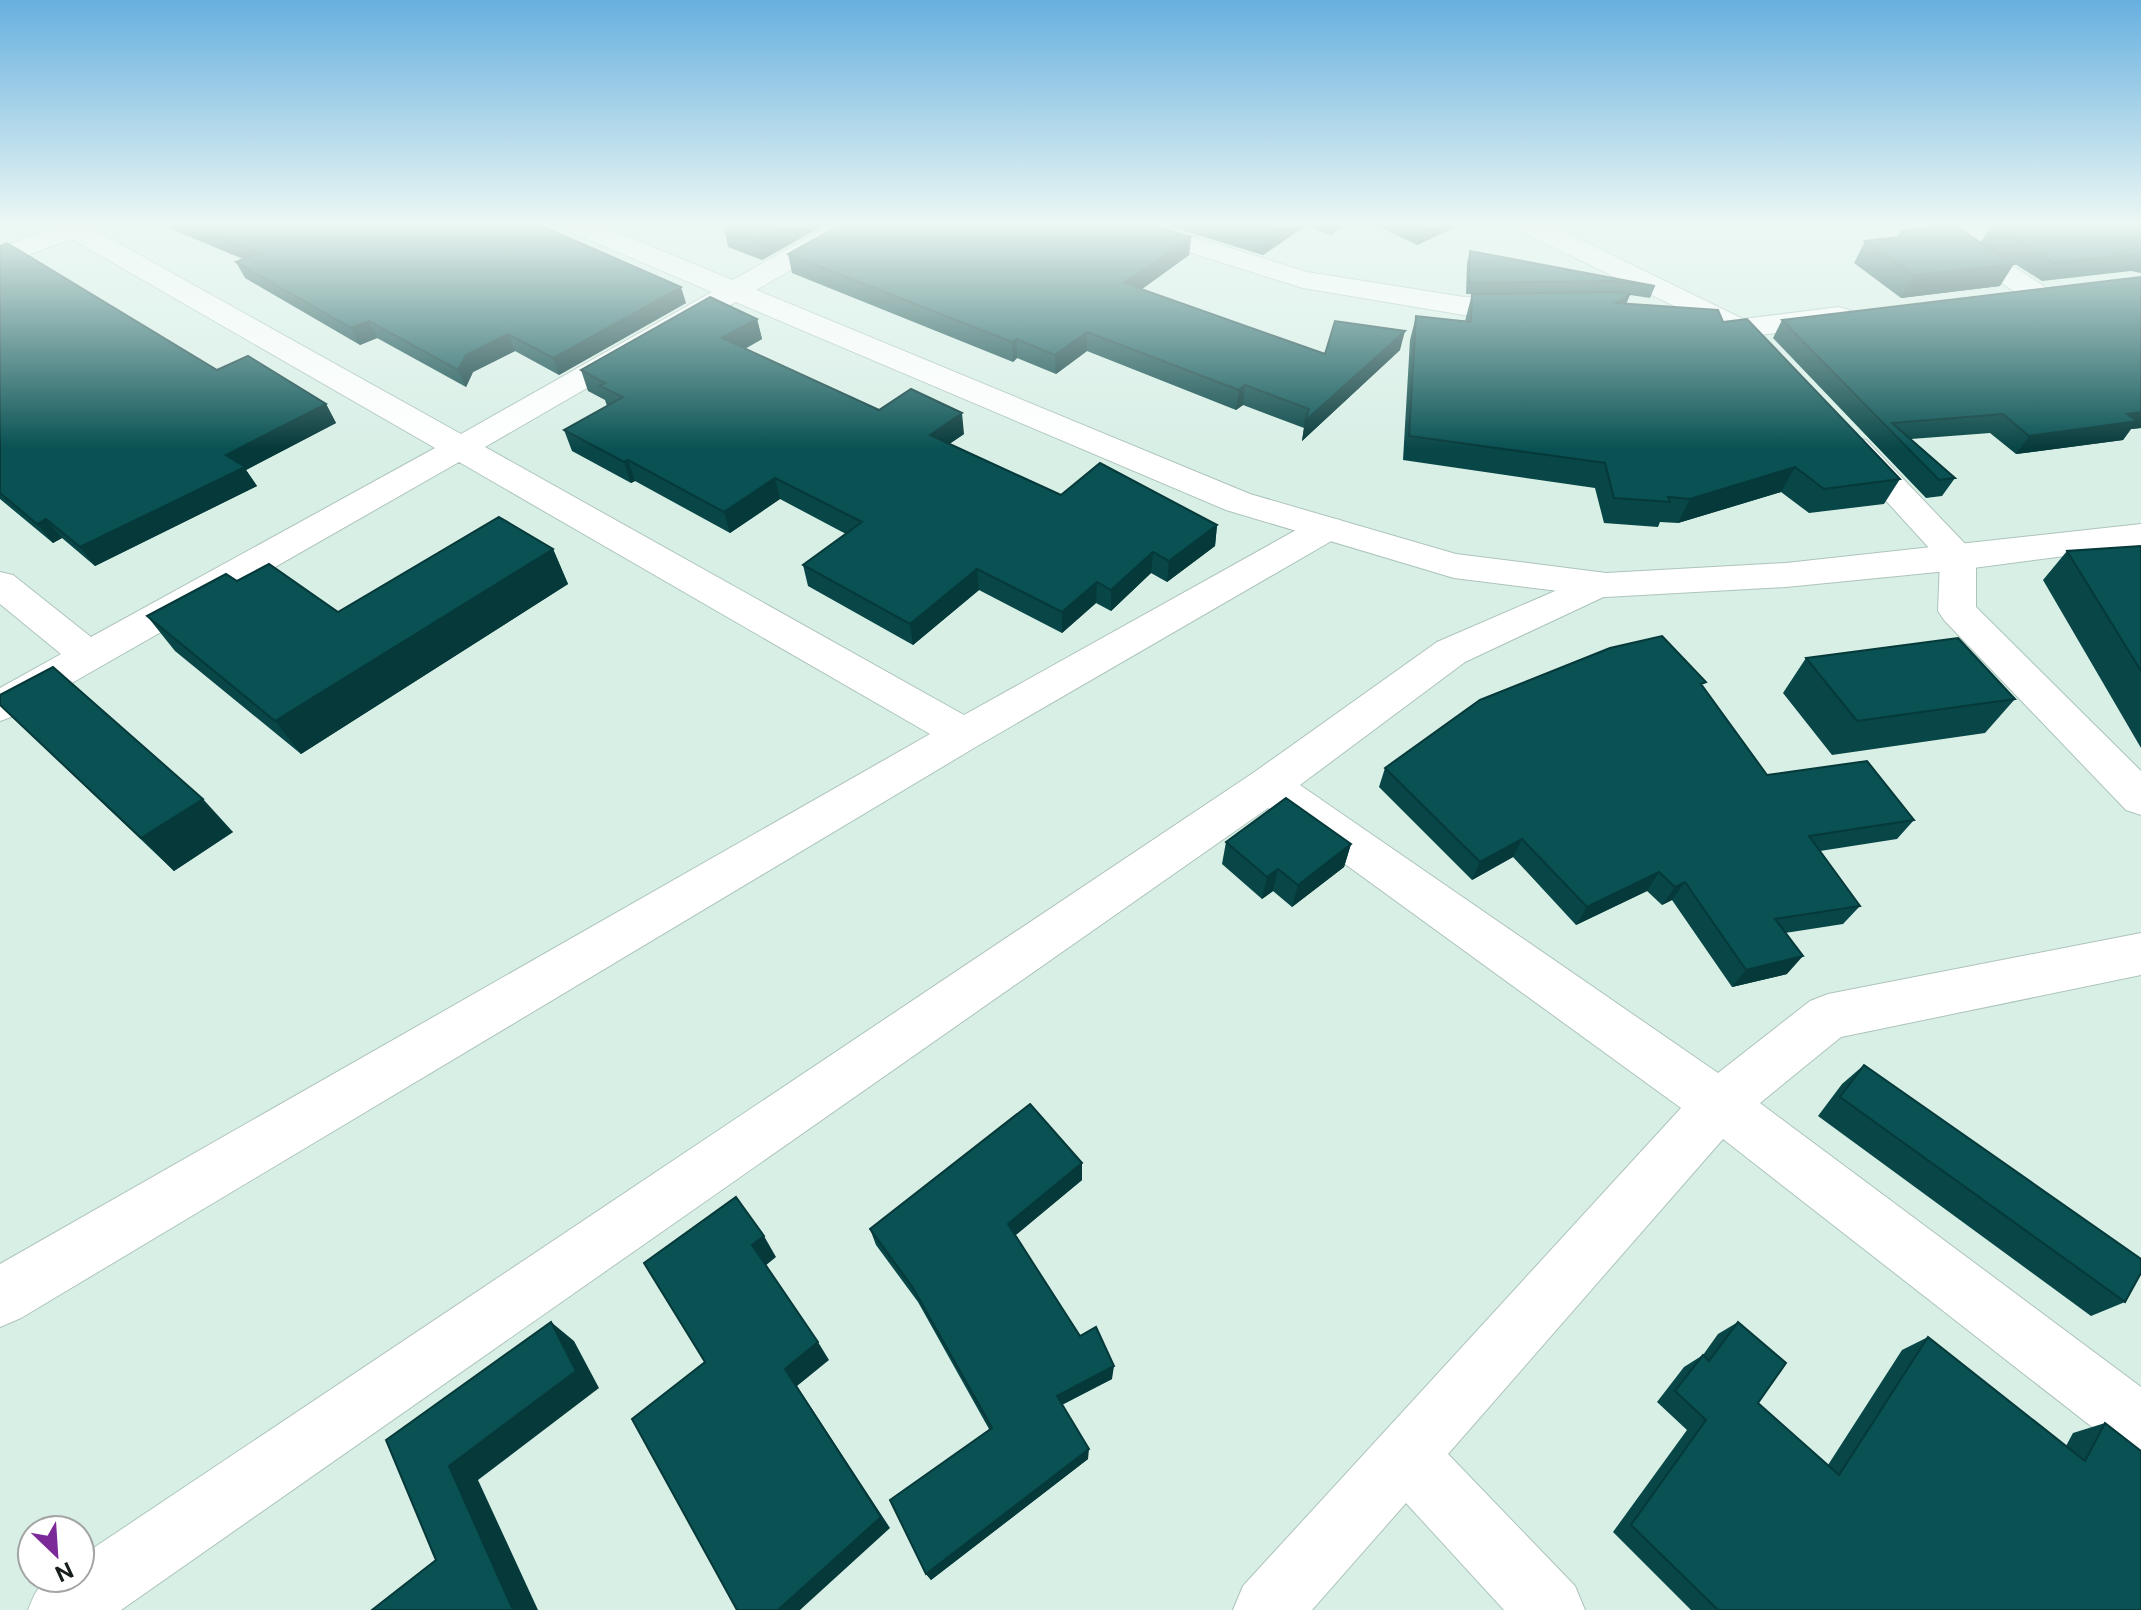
<svg xmlns="http://www.w3.org/2000/svg" width="2141" height="1610" font-family="'Public Sans',sans-serif">
<rect width="100%" height="100%" fill="#d8efe6"/>
<g fill="none" stroke-linecap="round" stroke-linejoin="round">
<defs>
<path id="minor" d="M 52,224 L 84,224 L 461,434 L 832,224 L 864,224 L 860,230 L 485,447 L 964,715 L 1314,520 L 1327,517 L 1340,520 L 1345,528 L 1340,536 L 979,745 L 21,1318 L 0,1327 L 0,1264 L 930,734 L 459,462 L 14,716 L 0,721 L 0,688 L 61,654 L 0,604 L 0,572 L 13,575 L 91,637 L 435,448 L 72,239 L 0,265 L 0,248 L 54,227 Z
M 1114,224 L 1153,224 L 1307,272 L 1464,297 L 1536,299 L 1540,305 L 1536,311 L 1464,315 L 1303,288 L 1118,230 Z
M 1514,224 L 1548,224 L 1743,319 L 1839,307 L 1849,310 L 1854,316 L 1849,322 L 1839,325 L 1743,337 L 1687,326 L 1682,320 L 1689,313 L 1518,230 Z
M 1917,224 L 1948,224 L 2045,287 L 2049,293 L 2045,299 L 2035,302 L 2025,299 Z
M 1854,437 L 1866,440 L 1971,550 L 1976,558 L 1976,607 L 2141,771 L 2141,815 L 2126,810 L 1944,620 L 1938,611 L 1940,560 L 1837,447 L 1842,440 Z
M 1599,572 L 1612,575 L 1618,584 L 1612,593 L 1465,662 L 1300,785 L 1718,1073 L 1810,1001 L 1828,994 L 2141,933 L 2141,975 L 1841,1037 L 1760,1103 L 2141,1387 L 2141,1457 L 2119,1448 L 1723,1139 L 1448,1454 L 1575,1586 L 1585,1610 L 1504,1610 L 1406,1503 L 1312,1610 L 1233,1610 L 1243,1586 L 1681,1108 L 1268,808 L 121,1610 L 28,1610 C 41,1577 45,1578 80,1578 L 80,1557 L 1253,773 L 1437,642 Z"/>
<path id="tertiary" d="M 562,224 L 597,224 L 1250,494 L 1456,554 L 1606,573 L 1786,563 L 2141,524 L 2141,546 L 1958,570 L 1786,587 L 1606,597 L 1454,578 L 1226,510 L 566,230 Z"/>
</defs>
<use href="#minor" stroke="#adc4bb" stroke-width="2"/>
<use href="#tertiary" stroke="#adc4bb" stroke-width="2"/>
<use href="#minor" fill="#fff" fill-rule="evenodd"/>
<use href="#tertiary" fill="#fff" fill-rule="evenodd"/>
</g>
<path fill="#084647" d="M 159,224 L 537,224 L 686,303 L 559,375 L 515,351 L 473,372 L 466,387 L 377,338 L 360,345 L 245,278 L 236,262 L 243,259 Z
M 732,224 L 826,224 L 762,260 L 728,247 L 724,228 Z
M 1162,224 L 1346,224 L 1331,235 L 1305,226 L 1263,255 Z
M 1373,224 L 1462,224 L 1417,245 Z
M 2141,224 L 2141,273 L 2131,271 L 2042,281 L 1981,242 L 1992,225 Z
M 1901,231 L 2000,286 L 1901,298 L 1854,263 L 1865,241 L 1897,237 Z
M 1191,237 L 1189,255 L 1142,289 L 1325,354 L 1400,350 L 1302,441 L 1304,428 L 1243,405 L 1236,410 L 1087,351 L 1056,374 L 1017,358 L 1013,362 L 792,273 L 788,254 Z
M 0,246 L 217,370 L 326,404 L 336,423 L 246,470 L 257,486 L 95,566 L 62,538 L 53,543 L 0,499 Z
M 1470,251 L 1655,286 L 1650,298 L 1630,295 L 1626,303 L 1723,322 L 1900,479 L 1884,504 L 1809,513 L 1781,492 L 1678,523 L 1660,522 L 1658,527 L 1604,523 L 1595,488 L 1403,460 L 1410,340 L 1416,316 L 1465,321 L 1472,294 L 1610,292 L 1466,294 L 1467,263 Z
M 2141,277 L 2141,428 L 2131,429 L 2123,440 L 2016,454 L 1990,433 L 1911,439 L 1955,478 L 1942,496 L 1926,498 L 1773,338 L 1782,320 Z
M 757,319 L 762,339 L 745,349 L 879,410 L 964,434 L 949,444 L 1061,495 L 1217,525 L 1215,546 L 1167,582 L 1151,573 L 1111,611 L 1096,603 L 1062,633 L 979,590 L 913,645 L 808,586 L 803,565 L 846,534 L 780,499 L 730,533 L 635,481 L 631,483 L 572,451 L 564,430 L 607,406 L 605,400 L 588,391 L 581,370 Z
M 2141,546 L 2141,748 L 2043,580 L 2067,551 Z
M 553,549 L 568,584 L 301,754 L 175,651 L 147,616 L 237,581 L 338,612 Z
M 1806,658 L 2015,699 L 1985,733 L 1832,755 L 1783,693 Z
M 1703,687 L 1767,775 L 1914,820 L 1897,839 L 1820,851 L 1860,906 L 1843,924 L 1785,933 L 1787,974 L 1732,987 L 1672,900 L 1662,905 L 1647,891 L 1576,925 L 1513,857 L 1472,880 L 1379,787 L 1385,768 Z
M 0,705 L 233,832 L 174,871 Z
M 1226,842 L 1351,844 L 1344,867 L 1292,907 L 1273,891 L 1262,899 L 1222,864 Z
M 1864,1065 L 2125,1302 L 2091,1316 L 1818,1116 L 1842,1084 Z
M 1082,1163 L 1082,1180 L 1015,1235 L 1080,1336 L 1112,1379 L 1062,1405 L 1088,1459 L 931,1580 L 926,1574 L 989,1429 L 918,1302 L 876,1245 L 870,1229 Z
M 1738,1322 L 1758,1403 L 1828,1465 L 1902,1350 L 1928,1337 L 2066,1446 L 2073,1433 L 2105,1423 L 2141,1610 L 1691,1610 L 1613,1532 L 1687,1430 L 1657,1402 L 1684,1367 L 1703,1355 L 1718,1334 Z"/>
<path fill="#06393a" d="M 791,224 L 826,224 L 762,260 L 758,242 Z
M 1285,224 L 1305,224 L 1305,226 L 1263,255 L 1265,237 Z
M 1333,224 L 1346,224 L 1331,235 Z
M 1427,224 L 1462,224 L 1417,245 L 1422,226 Z
M 1191,237 L 1189,255 L 1124,302 L 1124,283 Z
M 2014,264 L 2000,286 L 1901,298 L 1914,275 Z
M 681,287 L 686,303 L 559,375 L 553,358 Z
M 1630,294 L 1621,318 L 1616,303 Z
M 757,319 L 762,339 L 727,358 L 722,338 Z
M 369,321 L 377,338 L 360,345 L 351,328 Z
M 1405,331 L 1400,350 L 1302,441 L 1305,421 Z
M 1087,332 L 1087,351 L 1056,374 L 1055,355 Z
M 508,334 L 515,351 L 473,372 L 466,387 L 458,370 L 466,355 Z
M 1017,339 L 1017,358 L 1013,362 L 1012,342 Z
M 1245,385 L 1243,405 L 1236,410 L 1239,390 Z
M 326,404 L 336,423 L 246,470 L 257,486 L 95,566 L 80,547 L 226,455 Z
M 2141,412 L 2141,428 L 2131,429 L 2123,440 L 2016,454 L 2029,436 Z
M 962,413 L 964,434 L 932,456 L 930,435 Z
M 628,460 L 635,481 L 631,483 L 624,462 Z
M 1795,467 L 1781,492 L 1678,523 L 1690,499 Z
M 775,478 L 780,499 L 730,533 L 724,512 Z
M 46,519 L 62,538 L 53,543 L 37,524 Z
M 1217,525 L 1215,546 L 1167,582 L 1169,561 Z
M 553,549 L 568,584 L 301,754 L 275,721 Z
M 1153,552 L 1151,573 L 1111,611 L 1111,590 Z
M 977,569 L 979,590 L 913,645 L 910,624 Z
M 1097,582 L 1096,603 L 1062,633 L 1062,612 Z
M 203,799 L 233,832 L 174,871 L 141,838 Z
M 1522,839 L 1513,857 L 1472,880 L 1480,862 Z
M 1351,844 L 1344,867 L 1292,907 L 1298,885 Z
M 1278,869 L 1273,891 L 1262,899 L 1267,877 Z
M 1659,872 L 1647,891 L 1576,925 L 1587,907 Z
M 1685,882 L 1672,900 L 1662,905 L 1675,887 Z
M 1803,956 L 1787,974 L 1732,987 L 1746,970 Z
M 1082,1163 L 1082,1180 L 1010,1240 L 1008,1224 Z
M 764,1236 L 776,1257 L 765,1266 L 752,1245 Z
M 551,1322 L 574,1341 L 599,1388 L 478,1480 L 538,1610 L 513,1610 L 449,1466 Z
M 818,1342 L 829,1360 L 797,1386 L 890,1528 L 800,1610 L 778,1610 L 785,1369 Z
M 1114,1366 L 1112,1379 L 1057,1407 L 1057,1396 Z
M 1089,1449 L 1088,1459 L 931,1580 L 926,1574 Z"/>
<path fill="#095153" stroke="#06393a" stroke-width="2" d="M 189,224 L 537,224 L 681,287 L 553,358 L 508,334 L 466,355 L 458,370 L 369,321 L 351,328 L 236,262 L 259,253 Z
M 732,224 L 791,224 L 758,242 L 724,228 Z
M 842,224 L 1147,224 L 1191,237 L 1124,283 L 1325,354 L 1335,321 L 1405,331 L 1305,421 L 1309,409 L 1245,385 L 1239,390 L 1087,332 L 1055,355 L 1017,339 L 1012,342 L 788,254 Z
M 1223,224 L 1285,224 L 1265,237 Z
M 2000,224 L 2141,224 L 2141,254 L 2053,263 L 1992,225 Z
M 1954,225 L 2014,264 L 1914,275 L 1865,241 L 1908,236 L 1901,231 Z
M 7,243 L 217,370 L 248,356 L 326,404 L 226,455 L 245,467 L 80,547 L 46,519 L 37,524 L 0,493 L 0,246 Z
M 1470,251 L 1655,286 L 1612,281 L 1469,283 Z
M 2141,277 L 2141,412 L 2127,414 L 2138,421 L 2029,436 L 2003,414 L 1892,423 L 1955,478 L 1939,480 L 1782,320 Z
M 1617,292 L 1630,294 L 1616,303 L 1718,310 L 1723,322 L 1747,319 L 1900,479 L 1824,489 L 1795,467 L 1690,499 L 1668,497 L 1670,502 L 1614,498 L 1605,463 L 1409,436 L 1416,316 L 1471,322 L 1472,294 Z
M 710,297 L 757,319 L 722,338 L 879,410 L 911,389 L 962,413 L 930,435 L 1061,495 L 1100,463 L 1217,525 L 1169,561 L 1153,552 L 1111,590 L 1097,582 L 1062,612 L 977,569 L 910,624 L 803,565 L 862,522 L 775,478 L 724,512 L 628,460 L 624,462 L 564,430 L 623,397 L 600,386 L 605,383 L 581,370 Z
M 499,517 L 553,549 L 275,721 L 147,616 L 226,574 L 237,581 L 269,564 L 338,612 Z
M 2141,546 L 2141,671 L 2067,551 Z
M 1662,636 L 1706,682 L 1701,684 L 1767,775 L 1867,761 L 1914,820 L 1809,836 L 1860,906 L 1775,919 L 1803,956 L 1746,970 L 1685,882 L 1675,887 L 1659,872 L 1587,907 L 1522,839 L 1480,862 L 1385,768 L 1480,700 L 1610,648 Z
M 1958,638 L 2015,699 L 1857,721 L 1806,658 Z
M 53,667 L 203,799 L 141,838 L 0,705 L 0,695 Z
M 1286,798 L 1351,844 L 1298,885 L 1278,869 L 1267,877 L 1226,842 Z
M 1864,1065 L 2141,1259 L 2141,1273 L 2125,1302 L 1840,1097 Z
M 1030,1104 L 1082,1163 L 1008,1224 L 1080,1336 L 1096,1327 L 1114,1366 L 1057,1396 L 1089,1449 L 926,1574 L 890,1500 L 992,1428 L 913,1288 L 870,1229 Z
M 736,1197 L 764,1236 L 752,1245 L 818,1342 L 785,1369 L 881,1517 L 778,1610 L 737,1610 L 632,1419 L 705,1362 L 644,1263 Z
M 551,1322 L 576,1371 L 449,1466 L 513,1610 L 372,1610 L 436,1560 L 386,1440 Z
M 1738,1322 L 1786,1363 L 1758,1403 L 1839,1475 L 1928,1337 L 2085,1461 L 2105,1423 L 2141,1451 L 2141,1610 L 1718,1610 L 1631,1525 L 1706,1420 L 1675,1391 L 1703,1355 L 1709,1361 Z"/>
<linearGradient id="sky" x2="0" y2="1"><stop stop-color="#67b0df"/><stop offset="0.5" stop-color="#edf8f4"/><stop offset="1" stop-color="#edf8f4" stop-opacity="0"/></linearGradient>
<rect width="2141" height="449" fill="url(#sky)"/>
<g transform="translate(56 1554) rotate(155)"><circle r="38" fill="#ffffff" stroke="#a2a5a4" stroke-width="2"/>
<path d="M0-6L14 30L0 20L-14 30Z" fill="#7b2999"/>
<text y="-12" font-size="22" font-weight="bold" text-anchor="middle" fill="#161f1b">N</text>
</g>
</svg>
